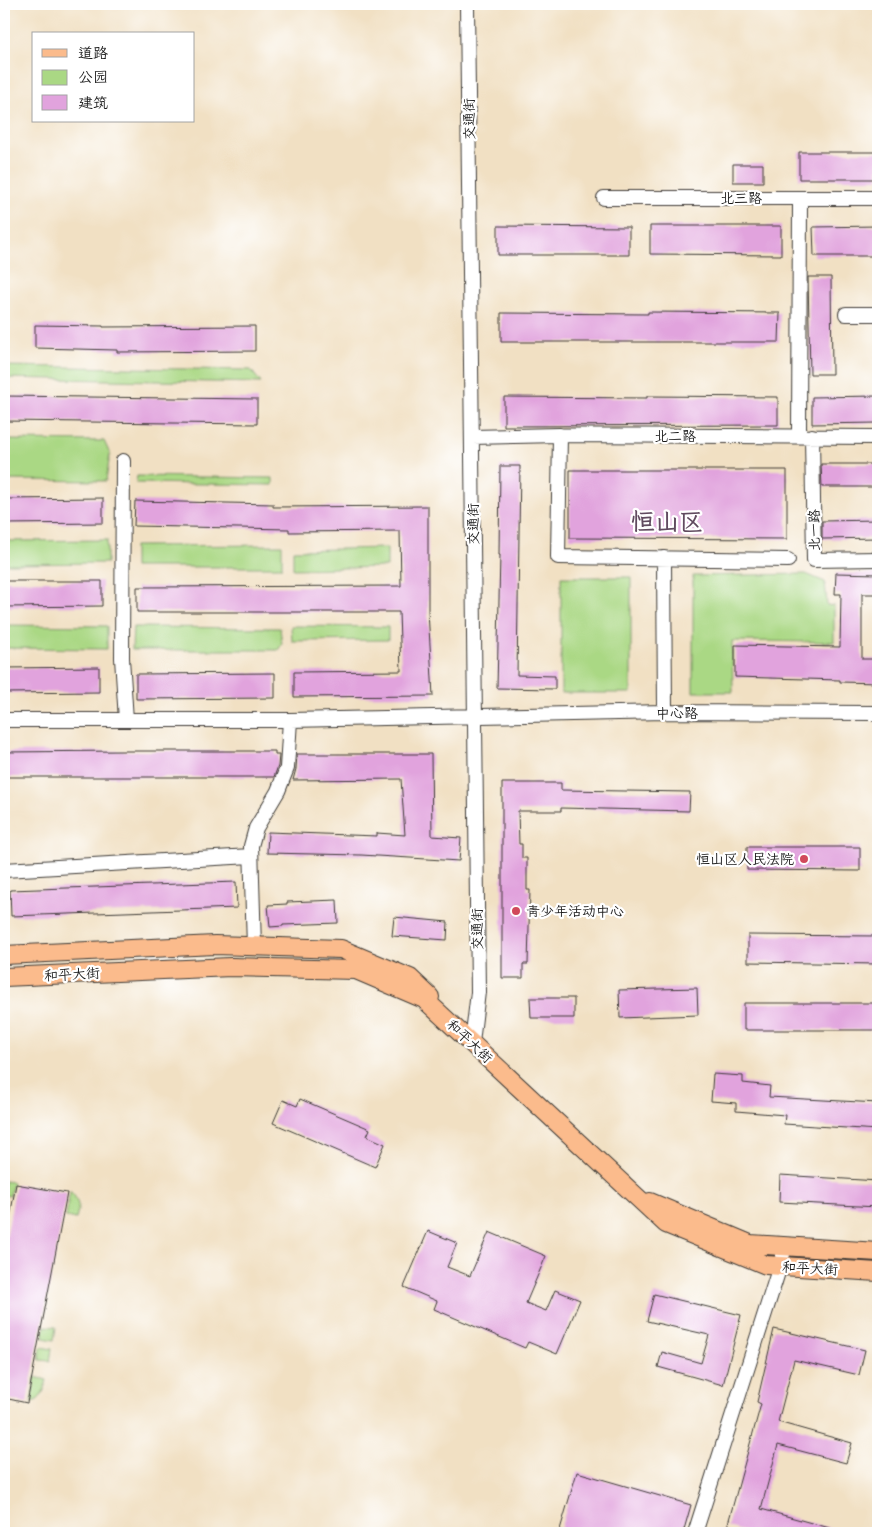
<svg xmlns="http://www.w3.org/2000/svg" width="882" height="1537" font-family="'Shantell Sans','LXGW WenKai TC',sans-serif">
<rect width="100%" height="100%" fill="#fff"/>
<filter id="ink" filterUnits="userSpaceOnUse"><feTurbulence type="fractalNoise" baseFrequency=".02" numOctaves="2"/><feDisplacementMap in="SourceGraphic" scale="10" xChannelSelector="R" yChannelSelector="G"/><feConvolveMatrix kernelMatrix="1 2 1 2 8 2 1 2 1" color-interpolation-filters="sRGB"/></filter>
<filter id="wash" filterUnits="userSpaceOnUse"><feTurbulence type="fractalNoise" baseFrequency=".0096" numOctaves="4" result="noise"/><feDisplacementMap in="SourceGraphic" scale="20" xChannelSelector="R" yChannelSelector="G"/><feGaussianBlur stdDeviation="1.12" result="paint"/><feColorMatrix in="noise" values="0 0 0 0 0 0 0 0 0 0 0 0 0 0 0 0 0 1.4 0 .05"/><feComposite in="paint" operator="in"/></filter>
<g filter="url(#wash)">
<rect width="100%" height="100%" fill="#f1e0c3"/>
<path fill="#aad884" stroke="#637a50" d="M 4,366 L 251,370 L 261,383 L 4,378 Z
M 4,440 L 104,441 L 110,454 L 106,481 L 4,480 Z
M 137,476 L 273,478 L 273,485 L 136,483 Z
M 107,540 L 107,563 L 4,564 L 4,541 Z
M 282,545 L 282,567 L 134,567 L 134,546 Z
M 387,548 L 387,567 L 293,569 L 293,550 Z
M 806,574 L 825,582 L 827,605 L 834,606 L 834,642 L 732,641 L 733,692 L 693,692 L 693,576 Z
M 561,577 L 631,577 L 631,693 L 561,693 Z
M 4,625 L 107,626 L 107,649 L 4,648 Z
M 291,626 L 388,627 L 388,640 L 292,641 Z
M 133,627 L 280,628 L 282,644 L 278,650 L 132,650 Z
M 4,1181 L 13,1182 L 10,1196 L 4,1195 Z
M 70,1191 C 80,1201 79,1207 76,1219 L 66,1217 Z
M 45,1326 L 56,1327 L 54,1340 L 43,1338 Z
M 41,1347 L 52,1349 L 50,1361 L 39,1360 Z
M 35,1377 L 47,1380 C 44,1390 42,1401 31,1402 Z"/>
<g id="blocks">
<path fill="#e1a3dd" d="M 799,152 L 878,152 L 878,179 L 799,179 Z
M 733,164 L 763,164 L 763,182 L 733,182 Z
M 498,226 L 629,227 L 629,255 L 498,255 Z
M 650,226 L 781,226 L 781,255 L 650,254 Z
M 878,226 L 878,256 L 814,256 L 813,227 Z
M 808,277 L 831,277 L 832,374 L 810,374 Z
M 648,312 L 780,313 L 779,342 L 501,342 L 501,313 L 648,314 Z
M 35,325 L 103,326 L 103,327 L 255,326 L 255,351 L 117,352 L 117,350 L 35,348 Z
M 4,396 L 257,399 L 257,424 L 4,421 Z
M 647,396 L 778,397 L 778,425 L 504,426 L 504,397 L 647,398 Z
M 878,396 L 878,423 L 812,424 L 812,397 Z
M 821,464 L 878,464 L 878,487 L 822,487 Z
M 500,466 L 520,466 L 517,675 L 555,676 L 555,689 L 497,688 L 500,555 L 499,555 Z
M 570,470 L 787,470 L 787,539 L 570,538 Z
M 103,498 L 103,523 L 4,524 L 4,499 Z
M 135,501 L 273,504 L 273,507 L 428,506 L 428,611 L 433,696 L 294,697 L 294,672 L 401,671 L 399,612 L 137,612 L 137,587 L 401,586 L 400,531 L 289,532 L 289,529 L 134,526 Z
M 878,520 L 878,538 L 822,539 L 822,521 Z
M 836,573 L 878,574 L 878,594 L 862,594 L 862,659 L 878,659 L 878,683 L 840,682 L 840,680 L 735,677 L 735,645 L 840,647 L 841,594 L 835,594 Z
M 4,581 L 102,581 L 102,606 L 4,607 Z
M 99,667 L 99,692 L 4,693 L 4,668 Z
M 275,673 L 275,698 L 136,699 L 136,674 Z
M 122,751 L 275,751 L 275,755 L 279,755 L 278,766 L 274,777 L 4,777 L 4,752 Z
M 297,754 L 431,754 L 432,836 L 461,838 L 459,861 L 361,855 L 267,853 L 268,832 L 377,836 L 377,833 L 405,835 L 401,779 L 293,780 L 296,769 Z
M 502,783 L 561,783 L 561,790 L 690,792 L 689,811 L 561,808 L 561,811 L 518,811 L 519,844 L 522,844 L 522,858 L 527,858 L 527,890 L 530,890 L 528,964 L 523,964 L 523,978 L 502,978 Z
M 747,847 L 860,847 L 860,871 L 747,870 Z
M 236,882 L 237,908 L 11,916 L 10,890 Z
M 337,900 L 338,923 L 283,925 L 283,926 L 270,927 L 268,905 L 287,904 L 287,902 Z
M 394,917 L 448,922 L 447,940 L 392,936 Z
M 748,935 L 878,936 L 878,964 L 748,962 Z
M 697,988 L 698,1015 L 620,1018 L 619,990 Z
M 530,998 L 574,998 L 574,1018 L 531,1018 Z
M 744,1003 L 877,1003 L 877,1030 L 744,1030 Z
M 713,1074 L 743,1076 L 743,1083 L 770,1086 L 769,1097 L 878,1103 L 878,1130 L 784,1124 L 785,1115 L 736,1111 L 736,1103 L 711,1101 Z
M 300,1099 L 370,1129 L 367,1136 L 385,1144 L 375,1167 L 273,1123 L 283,1100 L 297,1106 Z
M 780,1175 L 878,1181 L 878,1207 L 779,1202 Z
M 16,1184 L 67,1193 L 27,1403 L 4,1398 L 4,1249 Z
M 428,1231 L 457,1243 L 447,1267 L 470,1276 L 489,1232 L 546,1256 L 526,1303 L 546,1311 L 555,1290 L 580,1300 L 557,1354 L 528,1342 L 525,1348 L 434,1309 L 437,1301 L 404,1287 Z
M 654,1294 L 741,1315 L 723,1385 L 658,1367 L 662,1352 L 701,1363 L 709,1335 L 647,1321 Z
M 774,1329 L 865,1350 L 859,1375 L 794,1360 L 778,1422 L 852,1443 L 846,1463 L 778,1445 L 761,1509 L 837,1530 L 837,1533 L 750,1533 L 727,1527 L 761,1404 L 757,1402 Z
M 577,1472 L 691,1505 L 683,1533 L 559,1533 Z"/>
</g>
</g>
<g filter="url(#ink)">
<use href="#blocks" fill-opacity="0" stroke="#3c3935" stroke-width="1"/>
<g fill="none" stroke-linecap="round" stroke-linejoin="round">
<defs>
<path id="minor" d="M 467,4 L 478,992 L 472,1043
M 604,198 L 878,198
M 846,314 L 878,314
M 560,435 L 558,557 L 788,560
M 799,436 L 800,198
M 812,436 L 814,560 L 878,559
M 472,437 L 560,435 L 878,437
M 123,461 L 122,658 L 126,720
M 664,558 L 665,712
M 4,720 L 290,720 L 665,712 L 878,713
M 4,870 L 251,856
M 254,947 L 251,846 L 256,828 L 278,791 L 287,768 L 290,720
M 695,1533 L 780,1266 L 785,1246"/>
<path id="major" d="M 4,955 L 215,945 L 341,949 L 410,978 L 430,997
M 4,977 L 231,967 L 356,970 L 424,999 L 666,1224 L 766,1265 L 878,1272
M 650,1202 L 750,1244 L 878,1252"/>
</defs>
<use href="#minor" stroke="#3c3935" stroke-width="16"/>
<use href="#major" stroke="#3c3935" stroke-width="20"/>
<use href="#minor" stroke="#fff" stroke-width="14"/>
<use href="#major" stroke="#fbbb8c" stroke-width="18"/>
</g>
</g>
<g fill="#d1495b" stroke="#fff" stroke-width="2">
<circle cx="804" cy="859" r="5"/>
<circle cx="516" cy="911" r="5"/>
</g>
<g text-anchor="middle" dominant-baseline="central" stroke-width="4.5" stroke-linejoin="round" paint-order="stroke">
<g font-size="14" fill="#1c1c1c" stroke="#fff">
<text transform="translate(469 119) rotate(-91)">交通街</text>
<text x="741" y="198">北三路</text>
<text x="675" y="436">北二路</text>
<text transform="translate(473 524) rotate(-91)">交通街</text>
<text transform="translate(814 530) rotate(-91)">北一路</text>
<text x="677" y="713">中心路</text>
<text transform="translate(477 929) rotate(-91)">交通街</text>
<text transform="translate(72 974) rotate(-3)">和平大街</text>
<text transform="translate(470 1041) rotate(43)">和平大街</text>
<text transform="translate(810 1268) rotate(3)">和平大街</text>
</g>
<g font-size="14" fill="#1c1c1c" stroke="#fff" text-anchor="end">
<text x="794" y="859">恒山区人民法院</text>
<text x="526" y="911" text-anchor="start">青少年活动中心</text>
</g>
<g font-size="24" font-weight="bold" fill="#614b60" stroke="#fff">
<text x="667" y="522">恒山区</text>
</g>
</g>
<rect width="882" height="1537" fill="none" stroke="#fff" stroke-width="20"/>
<rect x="32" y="32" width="162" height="90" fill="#ffffff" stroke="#a4a4a4"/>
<rect x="42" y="49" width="25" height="8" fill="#fbbb8c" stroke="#a4a4a4"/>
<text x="78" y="58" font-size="15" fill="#1c1c1c">道路</text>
<rect x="42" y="70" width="25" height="15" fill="#aad884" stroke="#a4a4a4"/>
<text x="78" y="82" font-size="15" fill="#1c1c1c">公园</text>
<rect x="42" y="95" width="25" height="15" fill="#e1a3dd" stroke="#a4a4a4"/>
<text x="78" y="108" font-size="15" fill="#1c1c1c">建筑</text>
</svg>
